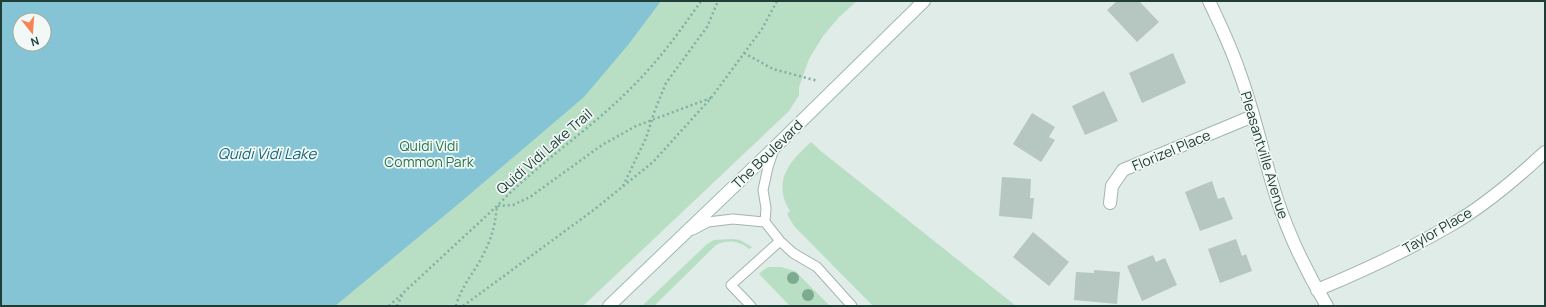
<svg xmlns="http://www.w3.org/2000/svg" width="1546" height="307" font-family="Manrope,sans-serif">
<rect width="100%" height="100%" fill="#e0ece7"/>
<path fill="#b8dec4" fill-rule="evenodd" d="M 1,1 L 857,1 L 839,17 L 823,36 L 809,59 L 799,87 L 799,95 L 789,111 L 583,306 L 1,306 ZM 20,20 L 44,20 L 44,44 L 20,44 Z
M 811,142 L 822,152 L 1016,306 L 873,306 L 794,226 L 787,214 L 790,211 C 772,182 789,162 811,142 Z
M 732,239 L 740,240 L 752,247 L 749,249 C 740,241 727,239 716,245 L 654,306 L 642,306 L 707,244 L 714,240 Z
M 768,267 L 781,267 L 795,271 L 830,306 L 790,306 L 759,274 L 762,271 Z"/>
<path fill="#85c4d4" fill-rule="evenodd" d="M 1,1 L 661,1 L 628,45 L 584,97 L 456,206 L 335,306 L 1,306 ZM 20,20 L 44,20 L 44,44 L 20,44 Z"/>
<path fill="#b5c7c0" d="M 1117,1 L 1139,1 L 1159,22 L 1137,42 L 1107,10 Z
M 1173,53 L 1186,83 L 1142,103 L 1129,73 Z
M 1104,91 L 1118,121 L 1085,135 L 1072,106 Z
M 1032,113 L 1055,127 L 1049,137 L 1055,140 L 1041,162 L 1013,144 Z
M 1002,177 L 1031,179 L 1030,198 L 1034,198 L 1032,219 L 999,216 Z
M 1212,181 L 1218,199 L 1224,197 L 1233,219 L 1200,231 L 1185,192 Z
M 1033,232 L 1069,262 L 1049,286 L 1013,257 Z
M 1236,239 L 1242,256 L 1246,254 L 1252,271 L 1220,283 L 1208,249 Z
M 1153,255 L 1156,262 L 1165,258 L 1177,285 L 1142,301 L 1127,266 Z
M 1094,270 L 1120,272 L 1117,304 L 1074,300 L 1076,272 L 1094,273 Z"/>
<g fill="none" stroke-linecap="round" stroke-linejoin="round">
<defs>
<path id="lane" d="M 765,222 L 766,208 L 763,190 L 768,167 L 774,149
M 693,230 L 708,222 L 733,219 L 765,222 L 780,241 L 793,253 L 817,267 L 852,306
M 751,306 L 731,285 L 780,241"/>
<path id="street" d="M 1209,1 C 1220,24 1231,47 1239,71 C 1254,111 1263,155 1276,196 C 1288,233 1307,273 1327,306
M 1110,203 L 1112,186 L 1123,170 L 1253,116
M 1317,290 C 1363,271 1408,250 1451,225 C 1484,206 1518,177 1545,152"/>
<path id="secondary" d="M 609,306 L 774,148 L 924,1"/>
</defs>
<use href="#lane" stroke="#a3b4af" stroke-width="11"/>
<use href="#street" stroke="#a3b4af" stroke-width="14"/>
<use href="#secondary" stroke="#9eb8b0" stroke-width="14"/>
<path stroke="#7fb1a4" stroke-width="2.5" stroke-dasharray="2 3" stroke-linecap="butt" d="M 744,53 L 773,69 L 818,81
M 623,186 L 646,138 L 655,110 L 666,83 L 707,27 L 718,1
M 389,306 L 497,206 C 537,164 587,132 628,91 C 656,64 679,33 701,1
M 397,306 L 403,293
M 456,306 C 460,289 472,275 481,259 C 491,240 495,227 497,206 L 513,205 L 530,197 L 602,145 L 636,126 L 711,98
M 463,306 L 595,209 L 653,162 L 711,98 L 762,29 L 777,1"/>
<use href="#lane" stroke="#fff" stroke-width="9"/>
<use href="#street" stroke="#fff" stroke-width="12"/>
<use href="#secondary" stroke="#fff" stroke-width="12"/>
</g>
<g fill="#7bab91">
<circle cx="793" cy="278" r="6"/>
<circle cx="808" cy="295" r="6"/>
</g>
<g text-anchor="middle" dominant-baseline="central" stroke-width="3.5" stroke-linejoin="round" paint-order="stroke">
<g font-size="14" fill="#29764a" stroke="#f1f8f5">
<text x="429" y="145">Quidi Vidi<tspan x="429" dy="16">Common Park</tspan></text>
</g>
<g font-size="14" fill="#203d37" stroke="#f1f8f5">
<text transform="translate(1171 150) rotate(-23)">Florizel Place</text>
<text transform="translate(544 151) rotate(-41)">Quidi Vidi Lake Trail</text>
<text transform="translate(767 154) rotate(-44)">The Boulevard</text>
<text transform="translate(1265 155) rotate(73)">Pleasantville Avenue</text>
<text transform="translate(1437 230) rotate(-30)">Taylor Place</text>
</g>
<g font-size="15" font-style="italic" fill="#18667b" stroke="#f1f8f5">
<text x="267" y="153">Quidi Vidi Lake</text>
</g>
</g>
<rect width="1546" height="307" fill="none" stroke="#203d37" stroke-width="4"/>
<g transform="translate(32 32) rotate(163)"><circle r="19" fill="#f1f8f5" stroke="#9dada9"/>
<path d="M0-3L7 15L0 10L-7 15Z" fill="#f88352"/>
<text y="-6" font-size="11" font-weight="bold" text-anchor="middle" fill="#203d37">N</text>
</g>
</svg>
